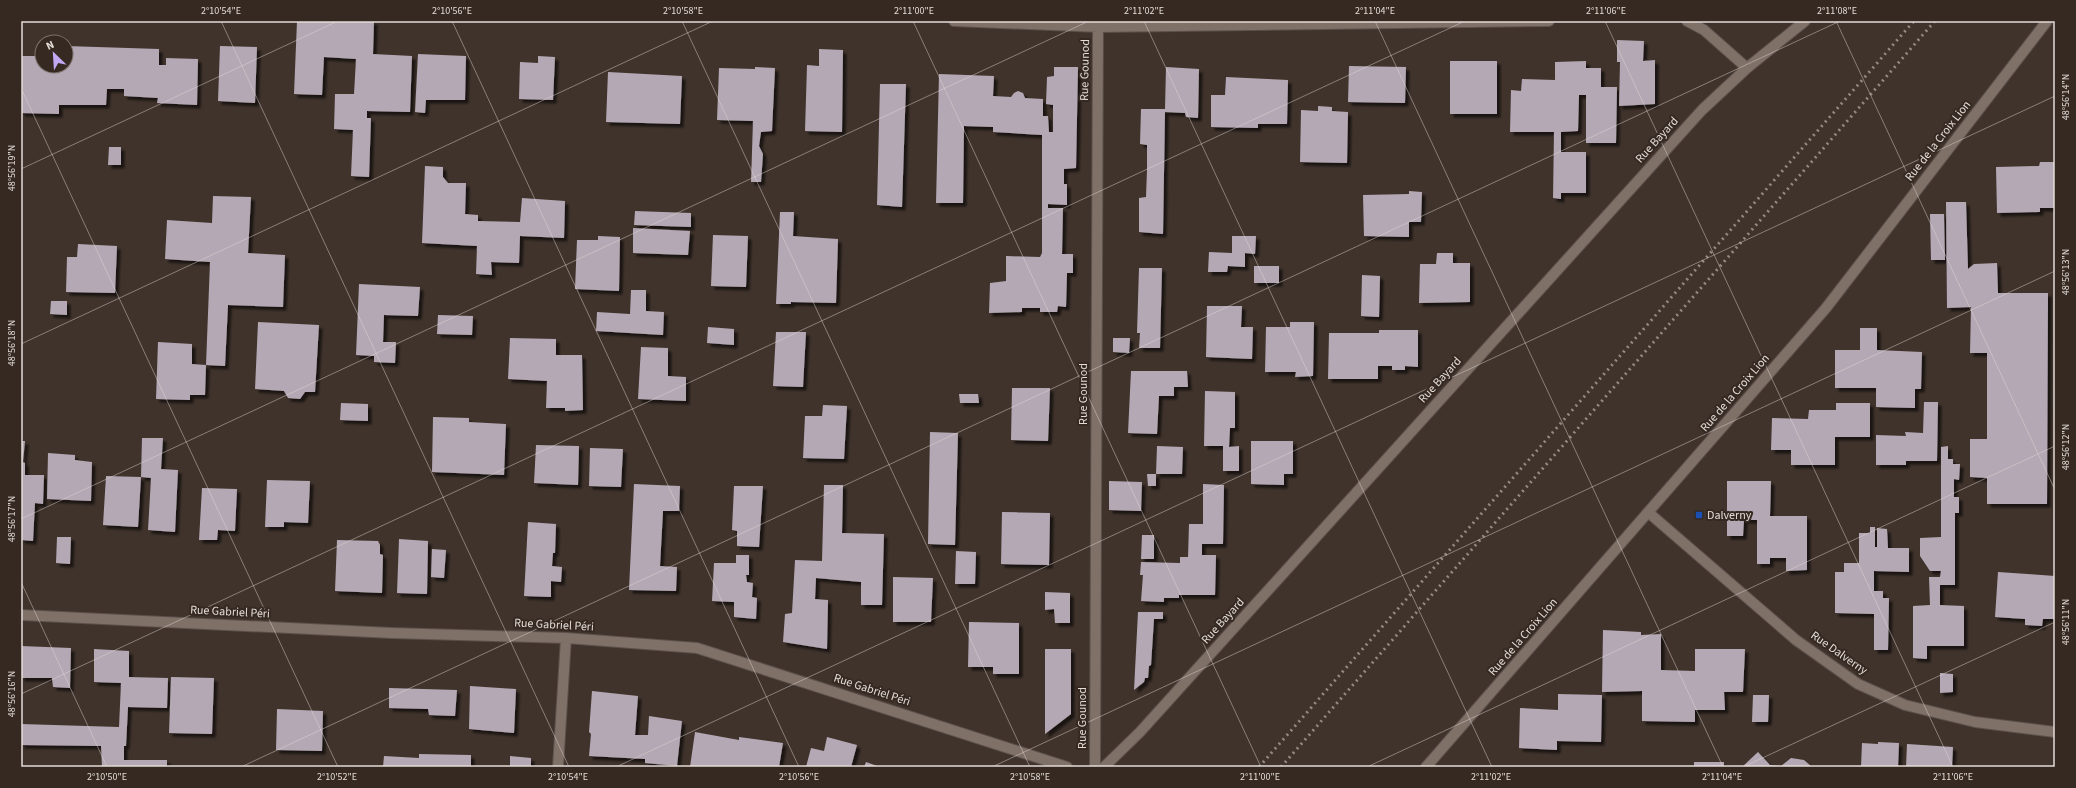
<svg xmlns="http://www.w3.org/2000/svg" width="2076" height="788" font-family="'Source Sans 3',sans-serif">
<defs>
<filter id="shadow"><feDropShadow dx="3.5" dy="3.5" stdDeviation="1" flood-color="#0009"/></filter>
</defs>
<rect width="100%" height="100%" fill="#40332c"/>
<path fill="#b4a8b4" filter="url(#shadow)" d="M 297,21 L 374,21 L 373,54 L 412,56 L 410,112 L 367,111 L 367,118 L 371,118 L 369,177 L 351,176 L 353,130 L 334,129 L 335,94 L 354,94 L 356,59 L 324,57 L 322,95 L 294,94 Z
M 1617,40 L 1644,41 L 1643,61 L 1655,60 L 1655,104 L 1619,106 L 1620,62 L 1617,62 Z
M 66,46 L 159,49 L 159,65 L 166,65 L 166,58 L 198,59 L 197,105 L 157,103 L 158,98 L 124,96 L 124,89 L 107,89 L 106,105 L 59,105 L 59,114 L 21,113 L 21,56 L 42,56 L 42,66 L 66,66 Z
M 220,46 L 257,47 L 255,103 L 218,101 Z
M 819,49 L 843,50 L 842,132 L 805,131 L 807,65 L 819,66 Z
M 418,54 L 466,56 L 465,100 L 426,100 L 425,113 L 415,112 Z
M 538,56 L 555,57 L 553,100 L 519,99 L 520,62 L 538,63 Z
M 1450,61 L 1497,61 L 1497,114 L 1450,114 Z
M 1586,61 L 1586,68 L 1601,68 L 1601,87 L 1617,87 L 1616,143 L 1586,143 L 1586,95 L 1579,95 L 1578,131 L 1561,132 L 1561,152 L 1586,152 L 1586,193 L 1561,193 L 1561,199 L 1553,198 L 1554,132 L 1510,132 L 1511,90 L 1521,91 L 1522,79 L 1555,80 L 1555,62 Z
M 1349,66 L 1406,67 L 1405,103 L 1348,102 Z
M 755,67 L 775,68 L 772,131 L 761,132 L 759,146 L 763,154 L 761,182 L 751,182 L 753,121 L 717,120 L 719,68 L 755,69 Z
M 1054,67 L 1078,67 L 1076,168 L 1064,169 L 1064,184 L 1067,184 L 1067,205 L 1048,204 L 1048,208 L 1063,208 L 1062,254 L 1073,254 L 1073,273 L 1067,273 L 1066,307 L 1058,306 L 1057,312 L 1040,312 L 1040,308 L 1022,308 L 1022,312 L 989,313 L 990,283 L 1006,281 L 1006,256 L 1040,257 L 1042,253 L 1042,135 L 993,132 L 993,127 L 964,126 L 963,203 L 936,203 L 939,74 L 994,76 L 993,96 L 1011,97 L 1014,93 L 1018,91 L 1023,93 L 1025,98 L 1043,99 L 1043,116 L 1048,116 L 1049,132 L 1053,132 L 1053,105 L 1046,104 L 1047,77 L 1054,76 Z
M 1166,67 L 1199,69 L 1198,118 L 1186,117 L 1185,113 L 1165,112 L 1163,234 L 1139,232 L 1139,198 L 1146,197 L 1147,170 L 1147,145 L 1140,144 L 1141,109 L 1165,109 Z
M 608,72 L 682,76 L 680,124 L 606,122 Z
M 1226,77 L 1288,80 L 1287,124 L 1258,124 L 1258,128 L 1211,127 L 1211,95 L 1225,95 Z
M 880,84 L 906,84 L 902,207 L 877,205 Z
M 1318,106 L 1332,107 L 1332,111 L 1348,112 L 1347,163 L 1300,162 L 1301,110 L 1318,111 Z
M 109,147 L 121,147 L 121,165 L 108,165 Z
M 2040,162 L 2055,162 L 2055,208 L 2040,208 L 2040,212 L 1997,213 L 1996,167 L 2039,166 Z
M 425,166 L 443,167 L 443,177 L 448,183 L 466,183 L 465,214 L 478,215 L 478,221 L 520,222 L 522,198 L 565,201 L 564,238 L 520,236 L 519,263 L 491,262 L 492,275 L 476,274 L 477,246 L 422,243 Z
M 1409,191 L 1422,192 L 1421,222 L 1409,222 L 1409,237 L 1364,236 L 1363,195 L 1409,194 Z
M 213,196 L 251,197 L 248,253 L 285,255 L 283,307 L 228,305 L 225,366 L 206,365 L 210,262 L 165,259 L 167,220 L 212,223 Z
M 1946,202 L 1966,202 L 1968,269 L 1974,264 L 1997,263 L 1998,293 L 2048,293 L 2047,504 L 1987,504 L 1987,478 L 1970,477 L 1970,439 L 1987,439 L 1987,353 L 1970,353 L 1971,307 L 1947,308 Z
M 635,211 L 691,213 L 691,227 L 634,225 Z
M 780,212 L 794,212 L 793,236 L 838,239 L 836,303 L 791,302 L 791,304 L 776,304 Z
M 1930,214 L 1944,214 L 1945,260 L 1931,260 Z
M 633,228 L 690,231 L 688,255 L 633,253 Z
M 713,235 L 748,236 L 746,287 L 711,286 Z
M 598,236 L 620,237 L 619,291 L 575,289 L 577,240 L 598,240 Z
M 1232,236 L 1256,236 L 1255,254 L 1245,253 L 1245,267 L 1228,266 L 1227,272 L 1208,272 L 1209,252 L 1232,253 Z
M 78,244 L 117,246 L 115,293 L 66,292 L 67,257 L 77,257 Z
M 1437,253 L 1453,253 L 1453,263 L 1470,263 L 1470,302 L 1419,303 L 1420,264 L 1436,264 Z
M 1254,266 L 1279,266 L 1279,283 L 1254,283 Z
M 1139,268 L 1162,268 L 1160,348 L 1139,348 L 1140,333 L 1137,333 Z
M 1362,275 L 1380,276 L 1379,317 L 1361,316 Z
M 359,284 L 420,287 L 418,316 L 384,315 L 383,342 L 396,342 L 395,363 L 374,362 L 374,356 L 356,355 Z
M 631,290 L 646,290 L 646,311 L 664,312 L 663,335 L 596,331 L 597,312 L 630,314 Z
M 51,301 L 67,301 L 67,315 L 50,314 Z
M 1207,306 L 1242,306 L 1241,327 L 1253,327 L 1252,359 L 1206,357 Z
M 438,315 L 473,316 L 472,335 L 437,334 Z
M 258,322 L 319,325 L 315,392 L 305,392 L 300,399 L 288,398 L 284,391 L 255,389 Z
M 1290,322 L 1314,322 L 1313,376 L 1295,377 L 1296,372 L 1265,372 L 1266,327 L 1290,327 Z
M 708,327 L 734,329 L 734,345 L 707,343 Z
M 1860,328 L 1877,328 L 1877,350 L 1922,352 L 1921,389 L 1915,389 L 1915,408 L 1876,407 L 1876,388 L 1835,388 L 1835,350 L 1860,350 Z
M 1379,330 L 1418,330 L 1418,367 L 1405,366 L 1405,370 L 1392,370 L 1392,366 L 1378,366 L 1378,379 L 1328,379 L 1329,333 L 1379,333 Z
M 776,332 L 806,332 L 803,387 L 773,386 Z
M 510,338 L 556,339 L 556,355 L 582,355 L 583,410 L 565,411 L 565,408 L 546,408 L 547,381 L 508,379 Z
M 1113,338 L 1130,338 L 1129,353 L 1113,352 Z
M 158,342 L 192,344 L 192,364 L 206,365 L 205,395 L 190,395 L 190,400 L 156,399 Z
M 641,347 L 668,348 L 668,376 L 686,377 L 686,401 L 638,399 Z
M 1131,371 L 1187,371 L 1188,387 L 1174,387 L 1174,396 L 1159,396 L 1157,434 L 1128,433 Z
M 1012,388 L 1050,388 L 1048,441 L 1011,440 Z
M 1205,391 L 1235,392 L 1235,428 L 1230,428 L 1229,447 L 1239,446 L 1239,471 L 1223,471 L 1223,446 L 1204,446 Z
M 959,394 L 978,394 L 979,403 L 960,403 Z
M 1924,402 L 1938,402 L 1937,461 L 1906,461 L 1906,465 L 1876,465 L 1876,435 L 1906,436 L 1905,432 L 1923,433 Z
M 341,403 L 368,404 L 368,421 L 340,420 Z
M 1836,403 L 1870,403 L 1870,437 L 1835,437 L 1835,465 L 1791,465 L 1791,450 L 1771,450 L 1772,418 L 1808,419 L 1809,410 L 1836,410 Z
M 823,405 L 847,406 L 844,459 L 803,458 L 805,416 L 822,416 Z
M 433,417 L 469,418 L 469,422 L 506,424 L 504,475 L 432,472 Z
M 930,432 L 958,433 L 955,545 L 928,544 Z
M 142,438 L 163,438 L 161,469 L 178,470 L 175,532 L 148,530 L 151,478 L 141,477 Z
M 21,441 L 25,441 L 23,462 L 25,463 L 25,475 L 44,475 L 43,504 L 35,503 L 33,541 L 21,540 Z
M 1251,441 L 1293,441 L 1293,474 L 1284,474 L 1284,485 L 1251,484 Z
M 536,445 L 579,446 L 578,485 L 534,483 Z
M 1157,446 L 1183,447 L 1182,474 L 1156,474 Z
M 1948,446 L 1948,459 L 1953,459 L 1953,464 L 1960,464 L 1959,480 L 1954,479 L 1954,497 L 1959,497 L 1959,513 L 1955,513 L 1955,585 L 1940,585 L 1940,605 L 1964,606 L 1964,646 L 1927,646 L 1927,659 L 1913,658 L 1913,606 L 1930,605 L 1929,577 L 1940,577 L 1941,571 L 1930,571 L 1920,556 L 1920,538 L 1941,537 L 1941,447 Z
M 590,448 L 623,449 L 621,487 L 589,486 Z
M 48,453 L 75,455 L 75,460 L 92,462 L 91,501 L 47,499 Z
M 1147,474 L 1156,474 L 1156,486 L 1148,486 Z
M 106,476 L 141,477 L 138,527 L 103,525 Z
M 267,480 L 310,481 L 308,523 L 284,522 L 284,527 L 265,527 Z
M 1109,481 L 1142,482 L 1141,511 L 1109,510 Z
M 1727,481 L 1771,481 L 1770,516 L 1807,516 L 1807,570 L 1786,571 L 1786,558 L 1770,558 L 1770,564 L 1757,564 L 1757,520 L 1744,520 L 1743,536 L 1727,536 Z
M 634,484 L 680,486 L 679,511 L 663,511 L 660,566 L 677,567 L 676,591 L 629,590 Z
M 1203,484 L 1224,485 L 1223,544 L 1202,544 L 1202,555 L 1216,555 L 1215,595 L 1179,595 L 1179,598 L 1164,598 L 1164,602 L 1141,601 L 1143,575 L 1140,575 L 1141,562 L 1180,563 L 1180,557 L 1188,557 L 1189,524 L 1203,524 Z
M 824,485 L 843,485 L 842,533 L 884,534 L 882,605 L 861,605 L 861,582 L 816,578 L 815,599 L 828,600 L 827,649 L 783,642 L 785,614 L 792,613 L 795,560 L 822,561 Z
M 734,486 L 763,486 L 759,547 L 737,546 L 737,531 L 732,530 Z
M 202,488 L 237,489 L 235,531 L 218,530 L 217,540 L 199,540 Z
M 1002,512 L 1050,513 L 1049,565 L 1001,564 Z
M 528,522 L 556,524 L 555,553 L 553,553 L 552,566 L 562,567 L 561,582 L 551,581 L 551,597 L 524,596 Z
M 1870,527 L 1875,527 L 1875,547 L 1877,547 L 1877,528 L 1887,529 L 1888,548 L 1909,548 L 1909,572 L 1874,571 L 1874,591 L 1883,591 L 1883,598 L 1889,598 L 1888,650 L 1874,650 L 1874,614 L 1835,613 L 1835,572 L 1844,572 L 1844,563 L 1859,563 L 1859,533 L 1870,533 Z
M 1142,535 L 1154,535 L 1154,559 L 1141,559 Z
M 57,537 L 71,537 L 70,564 L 56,563 Z
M 399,539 L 428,541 L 427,594 L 397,593 Z
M 337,540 L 378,541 L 380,545 L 380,554 L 383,555 L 382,593 L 335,591 Z
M 432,549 L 446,550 L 444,578 L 431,577 Z
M 956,551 L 976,552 L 975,584 L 955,584 Z
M 736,555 L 749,555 L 749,575 L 746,575 L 747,582 L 753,583 L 752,597 L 757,598 L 756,619 L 734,617 L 734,602 L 712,601 L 714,563 L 736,563 Z
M 1998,572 L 2055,576 L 2055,619 L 2043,619 L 2042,626 L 2025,625 L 2025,619 L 1995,617 Z
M 893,577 L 933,578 L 931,622 L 893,622 Z
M 1045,592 L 1070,593 L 1070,623 L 1055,623 L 1054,609 L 1045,610 Z
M 1138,612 L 1163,612 L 1163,619 L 1154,619 L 1151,665 L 1149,666 L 1148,678 L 1145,678 L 1144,682 L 1134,690 Z
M 969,622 L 1019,623 L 1019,674 L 993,674 L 993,667 L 968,667 Z
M 1603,630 L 1641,632 L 1641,635 L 1661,634 L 1661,670 L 1695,671 L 1695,649 L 1745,649 L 1743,692 L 1724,692 L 1725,710 L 1695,710 L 1695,722 L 1642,721 L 1642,691 L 1602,692 Z
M 21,646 L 71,648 L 70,688 L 53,687 L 52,678 L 21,678 Z
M 94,649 L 129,651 L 129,677 L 168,678 L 167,708 L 128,707 L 126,746 L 124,746 L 124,760 L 167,760 L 167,767 L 102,767 L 101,746 L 21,745 L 21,724 L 119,727 L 121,683 L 94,682 Z
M 1045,649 L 1071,649 L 1071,714 L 1045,734 Z
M 1940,673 L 1953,674 L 1953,692 L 1940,693 Z
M 171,677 L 214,678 L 212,734 L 169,733 Z
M 470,686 L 516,689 L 514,733 L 469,729 Z
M 389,688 L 457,690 L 455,716 L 429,715 L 428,709 L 389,708 Z
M 592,691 L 638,696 L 635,735 L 648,735 L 649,716 L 682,721 L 677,766 L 645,763 L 645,759 L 589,756 L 591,734 L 589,732 Z
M 1558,694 L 1602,695 L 1601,742 L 1557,741 L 1557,750 L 1519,748 L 1520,708 L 1558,710 Z
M 1753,695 L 1769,695 L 1768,722 L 1752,722 Z
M 277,709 L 323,711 L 322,751 L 276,750 Z
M 695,732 L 739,740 L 739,737 L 783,743 L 779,767 L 690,767 Z
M 827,737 L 857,745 L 851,767 L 806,767 L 811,748 L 824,751 Z
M 1878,742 L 1899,743 L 1898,767 L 1861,767 L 1862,743 L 1878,744 Z
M 1907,744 L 1953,747 L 1952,767 L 1906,767 Z
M 1758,752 L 1770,765 L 1781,766 L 1791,758 L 1804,760 L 1812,767 L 1742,767 Z
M 419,754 L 471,755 L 471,767 L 383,767 L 384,756 L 419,758 Z
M 510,756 L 531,758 L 531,767 L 510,767 Z
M 866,762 L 880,767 L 864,767 Z
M 1694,762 L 1724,762 L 1724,767 L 1694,767 Z"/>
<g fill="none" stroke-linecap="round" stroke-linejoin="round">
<defs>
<path id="minor" d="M 954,21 L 1099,27 L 1549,21
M 1687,21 L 1704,30 L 1747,68
M 1649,513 L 1796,640 L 1858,684 L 1905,705 L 1975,722 L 2055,732
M 21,615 L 392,633 L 566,638 L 697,648 L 1067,767
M 558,767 L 566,638
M 1095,767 L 1098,21
M 1104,767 L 1140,732 L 1702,110 L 1747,68 L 1805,21
M 1426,767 L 1826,308 L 2047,21"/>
</defs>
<use href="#minor" stroke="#5b504b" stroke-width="12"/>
<use href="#minor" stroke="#7f7068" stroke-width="10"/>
<path stroke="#948983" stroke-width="3" stroke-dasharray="2 4" stroke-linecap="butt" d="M 1259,767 L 1914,21
M 1281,767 L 1935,21"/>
</g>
<path fill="none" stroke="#e4dcd7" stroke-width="1" stroke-opacity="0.45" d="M 221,21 L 569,767M 452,21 L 799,767M 682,21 L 1030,767M 913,21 L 1261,767M 1144,21 L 1492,767M 1375,21 L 1723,767M 1605,21 L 1953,767M 1836,21 L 2055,490M 21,88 L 338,767M 21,169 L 338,21M 21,344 L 713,21M 21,519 L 1089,21M 21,582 L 107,767M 21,694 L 1465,21M 241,767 L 1840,21M 616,767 L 2055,96M 992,767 L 2055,271M 1367,767 L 2055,446M 1743,767 L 2055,622"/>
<rect fill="#1a4fb4" stroke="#352922" stroke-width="1.5" x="1695" y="511" width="8" height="8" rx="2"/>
<g text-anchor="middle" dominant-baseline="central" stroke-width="4" stroke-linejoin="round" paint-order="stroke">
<g font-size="12" fill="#e4dcd7" stroke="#352922">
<text transform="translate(1085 70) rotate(-89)">Rue Gounod</text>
<text transform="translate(1657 140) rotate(-48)">Rue Bayard</text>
<text transform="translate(1938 141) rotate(-52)">Rue de la Croix Lion</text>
<text transform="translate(1440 380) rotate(-48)">Rue Bayard</text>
<text transform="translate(1735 393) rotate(-49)">Rue de la Croix Lion</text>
<text transform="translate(1083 394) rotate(-90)">Rue Gounod</text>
<text transform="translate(230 612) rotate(3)">Rue Gabriel Péri</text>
<text transform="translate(1223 621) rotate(-48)">Rue Bayard</text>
<text transform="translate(554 625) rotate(3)">Rue Gabriel Péri</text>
<text transform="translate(1523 637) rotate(-49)">Rue de la Croix Lion</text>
<text transform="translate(1839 653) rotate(35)">Rue Dalverny</text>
<text transform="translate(872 690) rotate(18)">Rue Gabriel Péri</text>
<text transform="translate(1082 718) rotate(-90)">Rue Gounod</text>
</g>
<g font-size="12" fill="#e4dcd7" stroke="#352922" text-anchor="start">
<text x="1707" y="515">Dalverny</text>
</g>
</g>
<rect width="2076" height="788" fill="none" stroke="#352922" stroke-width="44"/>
<g transform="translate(54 54) rotate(335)"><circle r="19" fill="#352922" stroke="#7b716a"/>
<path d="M0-3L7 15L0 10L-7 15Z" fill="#c1a8f3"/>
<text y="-6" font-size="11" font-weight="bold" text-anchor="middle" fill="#e4dcd7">N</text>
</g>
<rect x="22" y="22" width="2032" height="744" fill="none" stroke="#e4dcd7" stroke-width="1.5"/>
<g font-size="10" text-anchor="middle" fill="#e4dcd7">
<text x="221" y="14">2°10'54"E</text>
<text x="452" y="14">2°10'56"E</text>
<text x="683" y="14">2°10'58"E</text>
<text x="914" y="14">2°11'00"E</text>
<text x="1144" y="14">2°11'02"E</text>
<text x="1375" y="14">2°11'04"E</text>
<text x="1606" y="14">2°11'06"E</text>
<text x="1837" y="14">2°11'08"E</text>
<text transform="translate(2065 97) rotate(-90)" y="4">48°56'14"N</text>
<text transform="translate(11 168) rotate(-90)" y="4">48°56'19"N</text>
<text transform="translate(2065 272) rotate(-90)" y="4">48°56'13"N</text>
<text transform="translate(11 343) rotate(-90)" y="4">48°56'18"N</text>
<text transform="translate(2065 447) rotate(-90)" y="4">48°56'12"N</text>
<text transform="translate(11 519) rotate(-90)" y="4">48°56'17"N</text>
<text transform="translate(2065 622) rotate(-90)" y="4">48°56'11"N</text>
<text transform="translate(11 694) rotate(-90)" y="4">48°56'16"N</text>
<text x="107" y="780">2°10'50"E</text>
<text x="337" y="780">2°10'52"E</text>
<text x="568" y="780">2°10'54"E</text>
<text x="799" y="780">2°10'56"E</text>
<text x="1030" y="780">2°10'58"E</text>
<text x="1260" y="780">2°11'00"E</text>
<text x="1491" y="780">2°11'02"E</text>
<text x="1722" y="780">2°11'04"E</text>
<text x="1953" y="780">2°11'06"E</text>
</g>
</svg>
